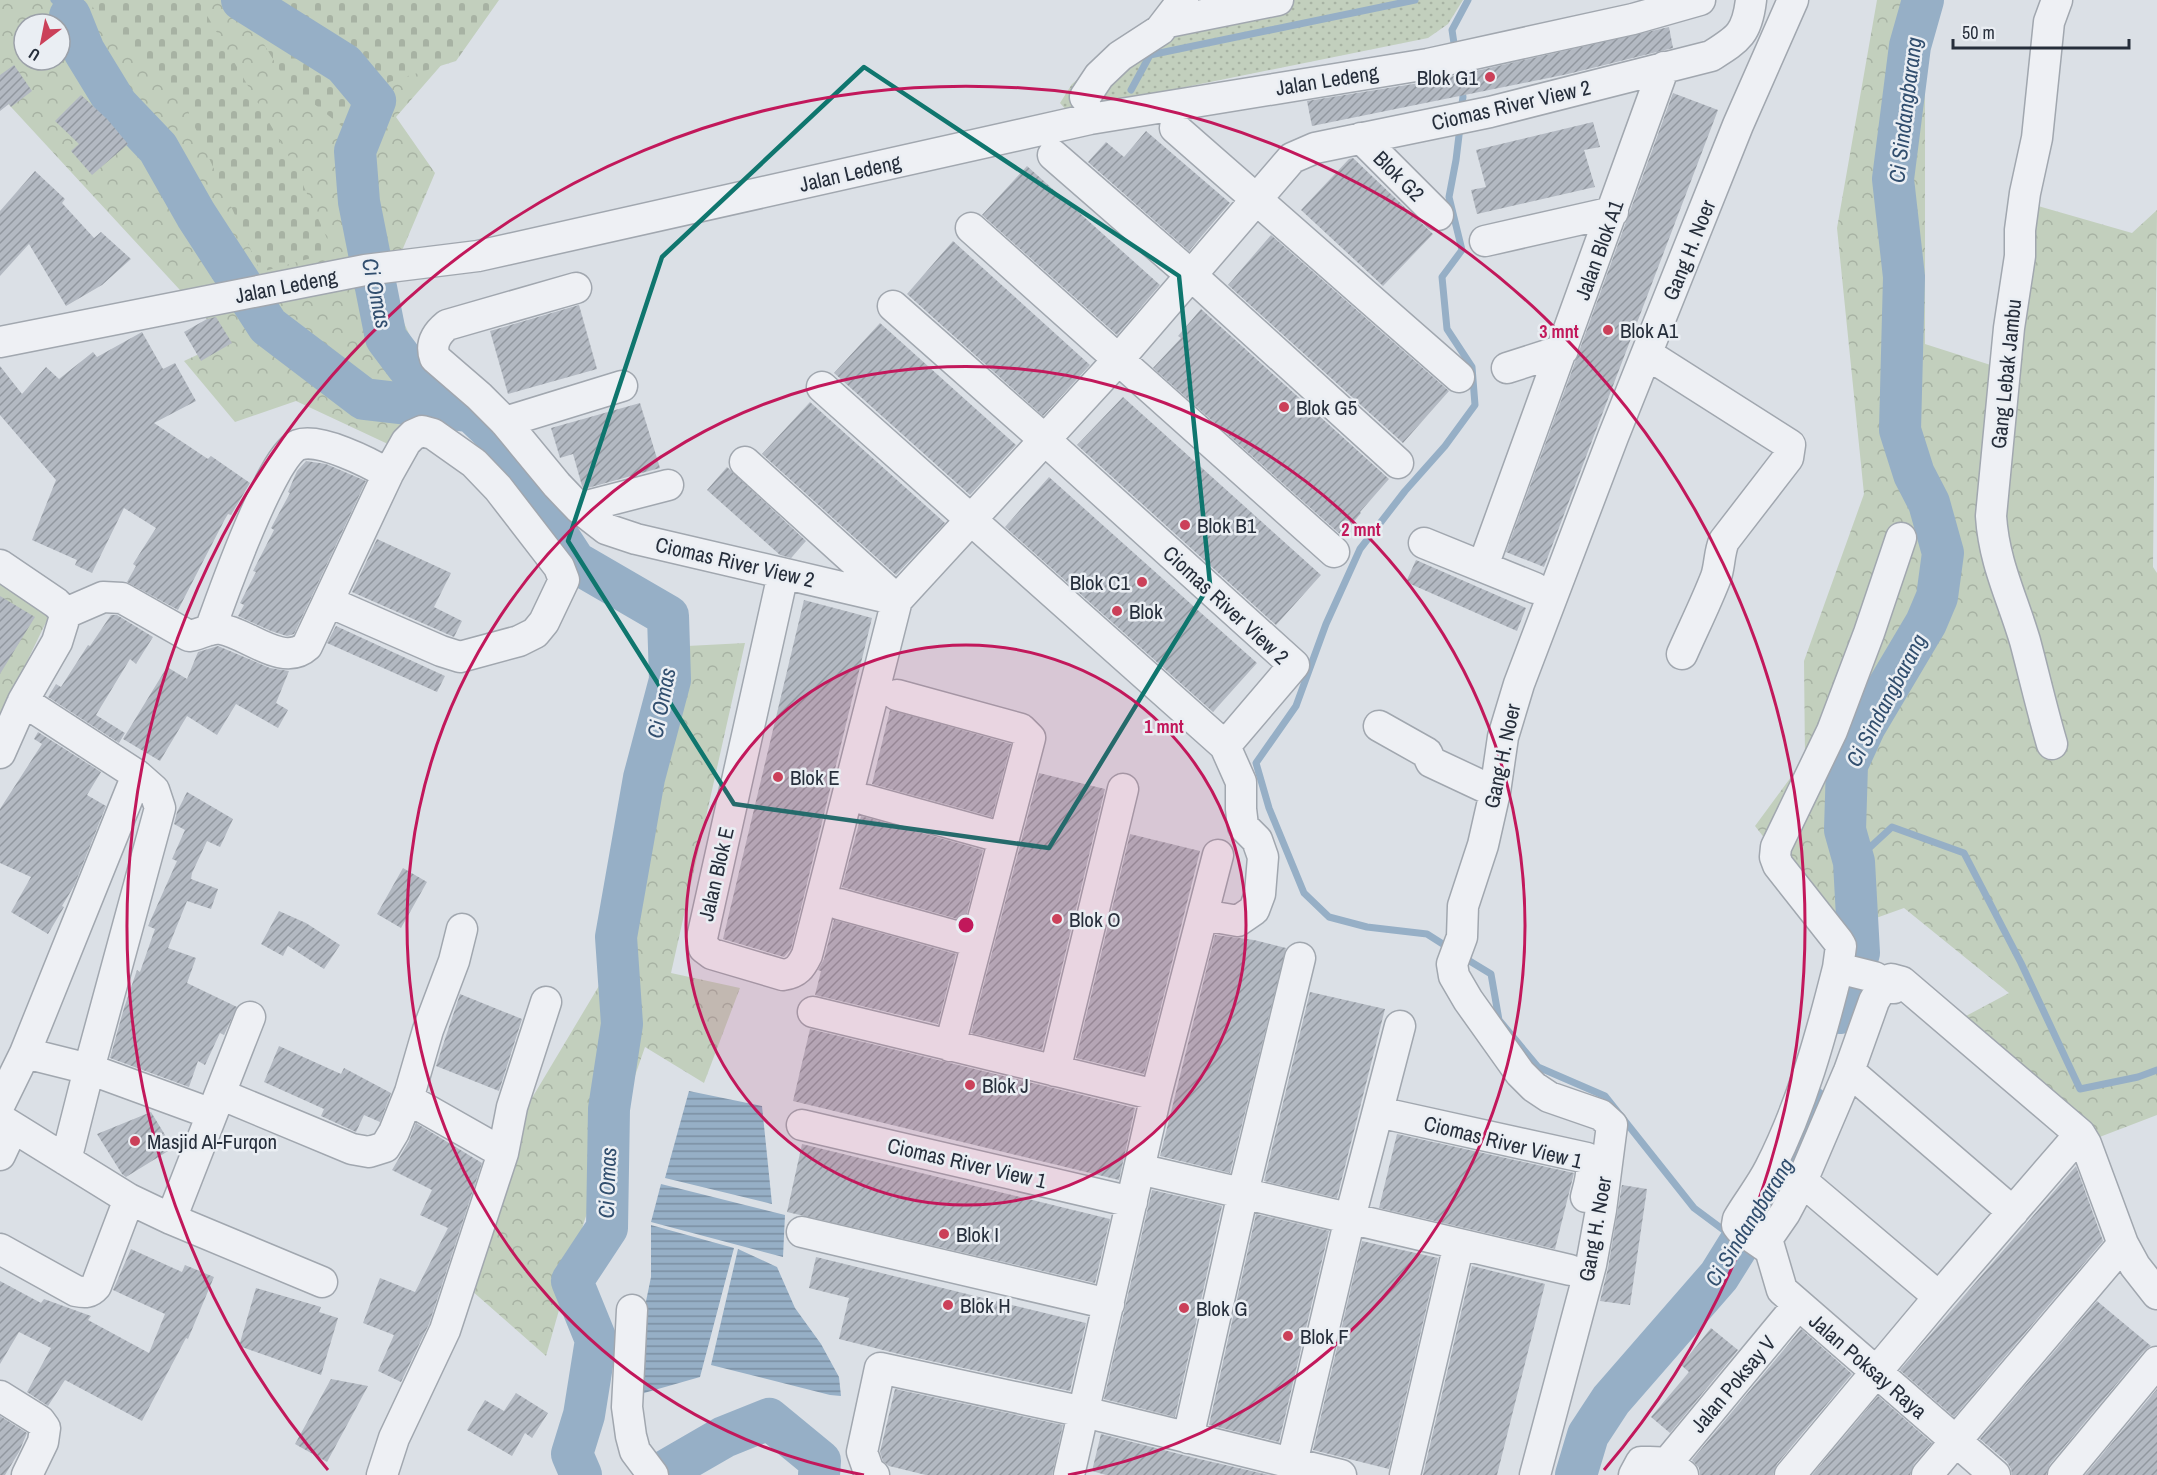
<svg xmlns="http://www.w3.org/2000/svg" width="2157" height="1475" font-family="'Archivo Narrow',sans-serif">
<defs>
<pattern id="grass-dots" width="8" height="8" patternUnits="userSpaceOnUse" patternTransform="scale(1.5)"><rect width="8" height="8" fill="#c2cfbd"/><path d="M2 2h.1M6 6h.1" fill="none" stroke="#a7b2a3" stroke-width="1.8" stroke-linecap="round"/></pattern>
<pattern id="forest-crowns" width="20" height="18" patternUnits="userSpaceOnUse" patternTransform="scale(1.5)"><rect width="20" height="18" fill="#c2cfbd"/><path d="M2 6a3 3 0 1 1 6 0M12 15a3 3 0 1 1 6 0" fill="none" stroke="#a7b2a3"/></pattern>
<pattern id="cemetery-stones" width="16" height="16" patternUnits="userSpaceOnUse" patternTransform="scale(1.5)"><rect width="16" height="16" fill="#c2cfbd"/><path d="M2 7V4a2 2 0 0 1 4 0v3zM10 15v-3a2 2 0 0 1 4 0v3z" fill="#a7b2a3"/></pattern>
<pattern id="water-rules" width="6" height="5" patternUnits="userSpaceOnUse" patternTransform="scale(1.5)"><rect width="6" height="5" fill="#96afc6"/><path d="M0 2.5h6" fill="none" stroke="#7a8fa2"/></pattern>
<pattern id="building-hatch" width="6" height="6" patternUnits="userSpaceOnUse" patternTransform="scale(1.5)"><rect width="6" height="6" fill="#b3b9c2"/><path d="M-1 1l2-2M0 6l6-6M5 7l2-2" fill="none" stroke="#91979f"/></pattern>
</defs>
<rect width="100%" height="100%" fill="#dbe0e6"/>
<path fill="url(#grass-dots)" d="M 1164,0 L 1463,0 L 1448,24 L 1428,38 L 1067,111 L 1060,103 L 1072,84 L 1152,18 Z"/>
<path fill="url(#forest-crowns)" fill-rule="evenodd" d="M 0,0 L 498,0 L 396,117 L 435,173 L 387,286 L 445,412 L 390,445 L 296,401 L 235,422 L 184,361 L 227,341 L 0,95 ZM 24,24 L 60,24 L 60,60 L 24,60 Z
M 1877,0 L 1925,0 L 1925,344 L 2000,368 L 2028,203 L 2132,233 L 2157,210 L 2153,567 L 2157,573 L 2157,1115 L 2097,1138 L 1966,1016 L 2009,993 L 1904,908 L 1837,932 L 1755,826 L 1805,758 L 1804,661 L 1864,494 L 1837,228 Z
M 0,579 L 50,614 L 0,717 Z
M 745,643 L 671,973 L 740,988 L 704,1083 L 645,1047 L 584,1222 L 546,1356 L 471,1290 L 523,1113 L 624,944 L 687,646 Z"/>
<path fill="url(#cemetery-stones)" d="M 89,0 L 198,0 L 295,167 L 333,252 L 261,272 L 183,101 L 103,25 Z
M 237,0 L 499,0 L 456,61 L 389,82 L 370,149 L 287,82 Z"/>
<path fill="url(#water-rules)" d="M 689,1091 L 762,1106 L 772,1204 L 665,1178 Z
M 661,1184 L 785,1215 L 783,1257 L 651,1222 Z
M 651,1225 L 734,1248 L 700,1377 L 637,1395 L 643,1316 L 651,1277 Z
M 738,1249 L 777,1267 L 795,1308 L 821,1344 L 839,1377 L 841,1396 L 830,1395 L 711,1365 Z"/>
<g fill="none" stroke-linecap="round" stroke-linejoin="round">
<path stroke="#96afc6" stroke-width="7" d="M 54,0 L 70,16
M 1455,50 L 1452,30 L 1468,0
M 1150,55 L 1415,0
M 1458,64 L 1463,97 L 1461,110
M 1131,90 L 1150,55 L 1150,51
M 1854,862 L 1892,827 L 1964,853 L 2021,963 L 2080,1089 L 2138,1077 L 2157,1070
M 1449,948 L 1427,934 L 1367,927 L 1329,917 L 1304,893 L 1269,808 L 1256,763 L 1296,706 L 1326,624 L 1360,549 L 1405,491 L 1445,446 L 1475,405 L 1472,367 L 1447,329 L 1442,277 L 1462,250 L 1449,197 L 1456,160 L 1460,127
M 1463,957 L 1491,974 L 1499,1020 L 1538,1067 L 1605,1096 L 1694,1208 L 1729,1234"/>
<path stroke="#96afc6" stroke-width="42" d="M 242,0 L 344,64 L 375,101 L 355,151 L 359,202 L 386,338 L 407,366 L 471,411 L 508,446 L 542,511 L 575,562 L 668,616 L 670,680 L 644,778 L 616,937 L 622,1024 L 609,1109 L 607,1228 L 572,1281 L 596,1340 L 584,1415 L 572,1454 L 581,1475
M 70,16 L 84,51 L 117,105 L 158,148 L 196,215 L 268,326 L 364,399 L 467,411
M 1840,1013 L 1859,953 L 1854,862 L 1845,830 L 1847,765 L 1865,726 L 1926,623 L 1937,597 L 1943,553 L 1929,503 L 1914,474 L 1900,430 L 1904,277 L 1893,179 L 1910,46 L 1923,0
M 662,1475 L 667,1470 L 724,1437 L 769,1419 L 820,1461 L 819,1475
M 1576,1475 L 1588,1435 L 1611,1400 L 1719,1276 L 1790,1162 L 1810,1107"/>
</g>
<path fill="url(#building-hatch)" d="M 1669,27 L 1673,48 L 1568,74 L 1312,126 L 1307,101 L 1432,81 Z
M 14,65 L 32,91 L 11,107 L 9,104 L 0,111 L 0,75 Z
M 1673,93 L 1718,110 L 1544,567 L 1506,552 Z
M 81,95 L 107,119 L 128,144 L 92,175 L 71,151 L 79,144 L 55,121 Z
M 1593,122 L 1600,147 L 1584,150 L 1595,187 L 1477,214 L 1471,190 L 1486,187 L 1476,150 Z
M 1146,131 L 1230,203 L 1189,251 L 1088,162 L 1106,142 L 1124,157 Z
M 1353,158 L 1433,234 L 1383,286 L 1301,210 L 1349,159 Z
M 1027,166 L 1160,285 L 1117,335 L 982,215 Z
M 35,171 L 65,199 L 62,203 L 94,238 L 101,232 L 131,259 L 102,285 L 66,306 L 29,244 L 0,276 L 0,211 Z
M 1271,235 L 1449,391 L 1403,443 L 1228,285 Z
M 953,241 L 1090,365 L 1043,416 L 907,294 Z
M 579,305 L 597,369 L 508,394 L 490,331 Z
M 1201,309 L 1389,479 L 1360,512 L 1361,513 L 1342,536 L 1153,368 L 1181,338 L 1178,336 Z
M 216,317 L 232,343 L 201,361 L 184,332 L 207,319 Z
M 880,323 L 1016,445 L 970,495 L 834,373 Z
M 142,332 L 163,369 L 175,363 L 196,401 L 154,423 L 208,459 L 211,456 L 250,483 L 231,515 L 228,514 L 225,519 L 178,610 L 127,582 L 136,566 L 133,564 L 156,528 L 124,508 L 92,573 L 75,565 L 77,560 L 32,540 L 56,480 L 0,415 L 0,366 L 22,394 L 46,367 L 59,379 L 93,352 L 97,357 Z
M 1123,397 L 1321,575 L 1276,625 L 1077,445 Z
M 810,402 L 945,523 L 896,575 L 762,454 Z
M 640,403 L 660,468 L 584,489 L 582,486 L 573,454 L 560,458 L 551,428 Z
M 306,461 L 326,464 L 366,481 L 294,634 L 287,636 L 271,631 L 238,616 L 244,605 L 240,603 L 256,572 L 253,571 L 274,530 L 271,528 L 290,493 L 288,492 L 297,471 Z
M 727,467 L 806,541 L 791,558 L 780,555 L 707,490 Z
M 1049,477 L 1257,663 L 1213,712 L 1005,527 Z
M 377,539 L 451,573 L 434,607 L 462,621 L 454,637 L 352,592 Z
M 1416,560 L 1526,608 L 1517,631 L 1406,582 Z
M 0,596 L 35,617 L 0,674 Z
M 804,600 L 872,618 L 791,949 L 784,957 L 723,939 Z
M 111,615 L 117,615 L 153,637 L 136,664 L 130,659 L 96,715 L 125,733 L 119,743 L 48,697 L 56,684 L 61,687 L 88,645 L 90,646 Z
M 336,626 L 445,676 L 437,692 L 327,643 Z
M 218,646 L 270,668 L 289,671 L 276,703 L 288,710 L 278,728 L 236,704 L 217,735 L 187,716 L 160,761 L 123,739 L 167,667 L 187,679 L 198,652 Z
M 890,710 L 1011,744 L 992,817 L 872,784 Z
M 38,732 L 101,772 L 87,795 L 106,806 L 74,886 L 62,906 L 64,907 L 48,934 L 11,912 L 31,877 L 0,863 L 0,809 L 42,744 L 34,739 Z
M 1039,773 L 1105,789 L 1042,1050 L 971,1033 Z
M 187,792 L 233,819 L 220,847 L 207,841 L 192,873 L 191,879 L 218,889 L 211,909 L 187,901 L 168,948 L 196,958 L 187,983 L 237,1007 L 224,1035 L 220,1033 L 205,1065 L 198,1061 L 189,1087 L 110,1058 L 124,1008 L 137,970 L 140,972 L 155,929 L 148,926 L 177,861 L 172,859 L 185,830 L 174,824 L 177,812 Z
M 861,816 L 983,850 L 965,921 L 842,887 Z
M 1130,834 L 1200,851 L 1144,1074 L 1076,1058 Z
M 403,868 L 427,882 L 401,928 L 377,914 Z
M 279,911 L 306,923 L 340,945 L 324,969 L 288,946 L 283,956 L 261,944 Z
M 834,920 L 956,954 L 938,1024 L 815,995 L 821,971 L 818,970 L 824,959 Z
M 1215,935 L 1254,940 L 1286,948 L 1230,1173 L 1160,1156 Z
M 1310,992 L 1385,1009 L 1337,1198 L 1264,1181 Z
M 460,994 L 522,1019 L 499,1091 L 436,1066 Z
M 810,1029 L 1135,1108 L 1119,1180 L 793,1101 Z
M 279,1046 L 341,1074 L 344,1068 L 391,1093 L 380,1122 L 364,1115 L 356,1132 L 321,1116 L 324,1109 L 264,1082 Z
M 151,1112 L 173,1148 L 126,1177 L 122,1174 L 97,1134 Z
M 416,1123 L 482,1163 L 429,1324 L 401,1382 L 378,1371 L 394,1335 L 363,1323 L 380,1278 L 415,1292 L 448,1228 L 420,1215 L 432,1190 L 392,1170 L 409,1141 Z
M 1397,1134 L 1574,1173 L 1555,1249 L 1379,1208 Z
M 802,1144 L 1110,1219 L 1095,1283 L 787,1212 Z
M 2076,1166 L 2103,1241 L 1954,1417 L 1900,1370 Z
M 1622,1185 L 1647,1189 L 1630,1305 L 1600,1301 L 1608,1268 Z
M 1152,1190 L 1222,1206 L 1175,1417 L 1104,1399 Z
M 1256,1214 L 1329,1231 L 1279,1442 L 1209,1425 Z
M 1362,1241 L 1438,1258 L 1389,1469 L 1313,1450 Z
M 131,1249 L 182,1272 L 185,1265 L 214,1277 L 188,1339 L 186,1338 L 142,1421 L 65,1380 L 48,1406 L 27,1392 L 51,1348 L 19,1332 L 0,1364 L 0,1281 L 41,1303 L 44,1299 L 91,1316 L 88,1320 L 149,1353 L 165,1314 L 113,1290 Z
M 816,1257 L 1086,1323 L 1070,1391 L 903,1355 L 839,1339 L 849,1298 L 809,1288 Z
M 1472,1266 L 1545,1284 L 1497,1475 L 1423,1475 Z
M 256,1288 L 321,1307 L 319,1312 L 338,1318 L 321,1375 L 239,1346 Z
M 2097,1301 L 2151,1346 L 2144,1351 L 2050,1464 L 2046,1475 L 2012,1475 L 2011,1469 L 2007,1462 L 1980,1439 Z
M 1711,1328 L 1738,1350 L 1670,1433 L 1651,1417 L 1689,1372 L 1681,1365 Z
M 1801,1329 L 1852,1374 L 1777,1464 L 1773,1475 L 1700,1475 L 1699,1468 L 1692,1460 Z
M 331,1379 L 368,1386 L 327,1462 L 295,1444 Z
M 895,1389 L 1063,1425 L 1052,1475 L 926,1475 L 889,1466 L 883,1461 L 880,1452 Z
M 2157,1389 L 2157,1475 L 2085,1475 Z
M 516,1393 L 548,1413 L 532,1438 L 525,1433 L 512,1456 L 467,1430 L 485,1400 L 504,1411 Z
M 1878,1396 L 1932,1443 L 1914,1464 L 1910,1475 L 1812,1475 Z
M 0,1416 L 27,1433 L 19,1452 L 5,1475 L 0,1475 Z
M 1101,1434 L 1195,1458 L 1269,1475 L 1106,1475 L 1092,1471 Z"/>
<g fill="none" stroke-linecap="round" stroke-linejoin="round">
<defs>
<path id="minor" d="M 1168,22 L 1278,0
M 1085,97 L 1099,76 L 1120,56 L 1160,30 L 1183,0
M 1175,128 L 1459,377
M 1361,138 L 1438,215
M 1053,155 L 1192,276 L 1398,463
M 971,228 L 1334,552
M 1485,241 L 1613,212
M 576,288 L 447,325 C 436,334 430,344 435,358 L 479,396 L 505,422 L 557,485 L 579,508 L 606,529 L 636,539 L 897,600
M 0,342 L 365,270 L 478,256 L 1090,119 L 1428,64 L 1633,19 L 1700,0
M 1647,354 L 1790,445 L 1788,458 L 1724,541 C 1719,553 1720,565 1716,577 C 1706,603 1693,629 1682,654
M 1507,368 L 1563,350
M 822,387 L 1225,746 L 1294,665 L 1045,440 L 893,306
M 505,422 L 622,386
M 745,462 L 895,598
M 579,508 L 668,485
M 1424,543 L 1535,588
M 0,565 L 56,603 L 66,613
M 1483,566 L 1664,67
M 783,574 L 702,938 L 704,948 L 712,954 L 783,975 C 797,973 801,967 807,955 L 897,600 L 1118,360 L 1292,158 L 1315,148 L 1490,112 L 1711,56 C 1738,39 1747,34 1751,0
M 66,613 L 103,597 L 122,598 L 189,636 C 199,635 210,627 221,629 C 247,633 283,668 307,646 L 388,474 L 406,442 L 413,435 L 422,431 L 433,434 L 474,463 L 498,488 L 559,567 L 564,580 L 544,622 L 535,633 L 519,641 L 460,657 L 441,651 L 329,602
M 210,630 C 221,599 272,455 298,445 C 319,437 370,463 388,474
M 897,695 L 1021,729 L 1030,738 L 950,1046
M 23,701 L 137,775 L 154,790 L 160,808 L 89,1069 L 66,1160
M 1379,726 L 1427,753 L 1431,762 L 1495,792
M 2052,744 C 2042,710 2034,675 2025,641 C 2012,597 1994,563 1991,516 L 2009,328 L 2020,256 L 2020,230 L 2025,193 L 2037,138 L 2049,22 L 2057,0
M 0,753 L 23,701 L 57,642 L 66,613
M 866,800 L 1004,838
M 839,904 L 977,942
M 1203,915 L 1238,921 L 1254,910 L 1260,894 L 1263,857 L 1257,840 L 1243,826 L 1241,809 L 1241,782 L 1225,746
M 1892,982 L 1894,988 L 1874,977 L 1838,968 L 1841,946 L 1838,941 L 1778,865 L 1775,857 L 1776,847 L 1832,731 L 1869,633 L 1901,538
M 813,1012 L 1156,1095 L 1069,1475
M 25,1053 L 89,1069 L 212,1114
M 1055,1071 L 1123,789
M 1849,1071 L 2013,1212
M 220,1094 L 352,1149 L 369,1152 L 385,1147 L 394,1132 L 410,1092 L 428,1030 L 454,961 L 462,929
M 1156,1095 L 1218,855
M 408,1099 L 503,1153
M 0,1104 L 25,1053 L 137,775
M 1378,1112 L 1587,1158 C 1595,1170 1589,1184 1586,1197
M 0,1119 L 129,1199 L 171,1219 L 322,1282
M 802,1125 L 1132,1202
M 0,1155 L 13,1127
M 1139,1169 L 1570,1270
M 1802,1181 L 1939,1297
M 171,1219 L 250,1017
M 802,1232 L 1109,1304
M 1767,1239 L 1782,1290 L 1995,1475
M 0,1249 L 76,1291 C 85,1293 90,1293 96,1286 L 129,1199
M 1769,1249 L 1767,1239 L 1785,1213 L 1802,1181 L 1849,1071 L 1874,1001 L 1885,982 L 1891,979 L 1902,982 L 2080,1134 L 2086,1144 L 2123,1244 L 2135,1266 L 2157,1294
M 1769,1249 L 1740,1229 L 1737,1225 L 1738,1219 C 1748,1202 1761,1186 1770,1168 C 1802,1105 1821,1036 1838,968
M 632,1310 L 627,1407 L 631,1436 L 635,1451 L 653,1475
M 0,1396 L 40,1421 L 45,1428 L 43,1442 L 27,1475
M 1188,1438 L 1243,1193 L 1300,958
M 1668,1462 L 1798,1305
M 1292,1463 L 1350,1218 L 1400,1026
M 382,1475 L 394,1438 L 445,1330 L 503,1153 L 512,1107 L 546,1002
M 874,1475 L 869,1472 L 862,1452 L 880,1368 L 1084,1412 L 1341,1475
M 1405,1475 L 1459,1244
M 1535,1475 L 1591,1265 L 1601,1210 L 1612,1125 L 1601,1115 L 1549,1097 L 1534,1087 L 1520,1073 L 1468,1000 L 1454,976 L 1452,964 L 1462,937 L 1463,906 L 1483,845 L 1495,792 L 1503,737 L 1519,684 L 1613,437 L 1738,125 L 1793,0
M 1634,1475 L 1641,1462 C 1664,1462 1665,1460 1683,1475
M 1790,1475 L 1939,1297 L 2080,1134
M 1927,1475 L 2123,1244
M 2063,1475 L 2157,1362"/>
</defs>
<use href="#minor" stroke="#a1a7af" stroke-width="33"/>
<use href="#minor" stroke="#eef0f4" stroke-width="30"/>
</g>
<path fill="none" stroke="#0f766e" stroke-width="4.5" stroke-linejoin="round" d="M 864,67 L 1179,276 L 1210,584 L 1049,848 L 734,804 L 568,541 L 662,257 Z"/>
<circle cx="966" cy="925" r="280" fill="#c2185b" fill-opacity=".12"/>
<g fill="none" stroke="#c2185b" stroke-width="3">
<circle cx="966" cy="925" r="280"/>
<path d="M864 1475A559 559 0 1 1 1068 1475"/>
<path d="M328 1470A839 839 0 1 1 1604 1470"/>
</g>
<g fill="#cb4059" stroke="#eaeef3" stroke-width="2">
<circle cx="1490" cy="77" r="6"/>
<circle cx="1608" cy="330" r="6"/>
<circle cx="1284" cy="407" r="6"/>
<circle cx="1185" cy="525" r="6"/>
<circle cx="1142" cy="582" r="6"/>
<circle cx="1117" cy="611" r="6"/>
<circle cx="778" cy="777" r="6"/>
<circle cx="1057" cy="919" r="6"/>
<circle cx="970" cy="1085" r="6"/>
<circle cx="135" cy="1141" r="6"/>
<circle cx="944" cy="1234" r="6"/>
<circle cx="948" cy="1305" r="6"/>
<circle cx="1184" cy="1308" r="6"/>
<circle cx="1288" cy="1336" r="6"/>
</g>
<g text-anchor="middle" dominant-baseline="central" stroke-width="5" stroke-linejoin="round" paint-order="stroke">
<g font-size="21" fill="#262e3b" stroke="#eaeef3" text-anchor="start">
<text x="1478" y="77" text-anchor="end">Blok G1</text>
<text x="1620" y="330">Blok A1</text>
<text x="1296" y="407">Blok G5</text>
<text x="1197" y="525">Blok B1</text>
<text x="1130" y="582" text-anchor="end">Blok C1</text>
<text x="1129" y="611">Blok</text>
<text x="790" y="777">Blok E</text>
<text x="1069" y="919">Blok O</text>
<text x="982" y="1085">Blok J</text>
<text x="147" y="1141">Masjid Al-Furqon</text>
<text x="956" y="1234">Blok I</text>
<text x="960" y="1305">Blok H</text>
<text x="1196" y="1308">Blok G</text>
<text x="1300" y="1336">Blok F</text>
</g>
<g font-size="21" fill="#262e3b" stroke="#eaeef3">
<text transform="translate(1327 80) rotate(-9)">Jalan Ledeng</text>
<text transform="translate(1511 105) rotate(-13)">Ciomas River View 2</text>
<text transform="translate(850 173) rotate(-13)">Jalan Ledeng</text>
<text transform="translate(1399 176) rotate(45)">Blok G2</text>
<text transform="translate(1599 250) rotate(-70)">Jalan Blok A1</text>
<text transform="translate(1689 250) rotate(-68)">Gang H. Noer</text>
<text transform="translate(286 286) rotate(-11)">Jalan Ledeng</text>
<text transform="translate(2006 374) rotate(-84)">Gang Lebak Jambu</text>
<text transform="translate(735 562) rotate(13)">Ciomas River View 2</text>
<text transform="translate(1226 605) rotate(43)">Ciomas River View 2</text>
<text transform="translate(1502 756) rotate(-78)">Gang H. Noer</text>
<text transform="translate(716 874) rotate(-77)">Jalan Blok E</text>
<text transform="translate(1503 1142) rotate(14)">Ciomas River View 1</text>
<text transform="translate(967 1163) rotate(13)">Ciomas River View 1</text>
<text transform="translate(1595 1229) rotate(-80)">Gang H. Noer</text>
<text transform="translate(1868 1366) rotate(41)">Jalan Poksay Raya</text>
<text transform="translate(1733 1384) rotate(-50)">Jalan Poksay V</text>
</g>
<g font-size="22" font-style="italic" fill="#314e6e" stroke="#eaeef3">
<text transform="translate(1905 110) rotate(-83)">Ci Sindangbarang</text>
<text transform="translate(377 293) rotate(78)">Ci Omas</text>
<text transform="translate(1886 700) rotate(-62)">Ci Sindangbarang</text>
<text transform="translate(661 703) rotate(-79)">Ci Omas</text>
<text transform="translate(607 1183) rotate(-88)">Ci Omas</text>
<text transform="translate(1749 1222) rotate(-58)">Ci Sindangbarang</text>
</g>
</g>
<circle cx="966" cy="925" r="9" fill="#c2185b" stroke="#eaeef3" stroke-width="3"/>
<g font-size="18" text-anchor="middle" font-weight="bold" fill="#c2185b" stroke="#eaeef3" stroke-width="5" stroke-linejoin="round" paint-order="stroke">
<text x="1559" y="338">3 mnt</text>
<text x="1361" y="536">2 mnt</text>
<text x="1164" y="733">1 mnt</text>
</g>
<g transform="translate(42 42) rotate(212)"><circle r="28" fill="#eaeef3" stroke="#9ca1a9" stroke-width="1.5"/>
<path d="M0-4.5L10 22L0 15L-10 22Z" fill="#cb4059"/>
<text y="-9" font-size="16" font-weight="bold" text-anchor="middle" fill="#262e3b">U</text>
</g>
<path d="M1953 39v9h176v-9" fill="none" stroke="#262e3b" stroke-width="3"/>
<text x="1962" y="39" font-size="18" fill="#262e3b" stroke="#eaeef3" stroke-width="4.5" paint-order="stroke">50 m</text>
</svg>
